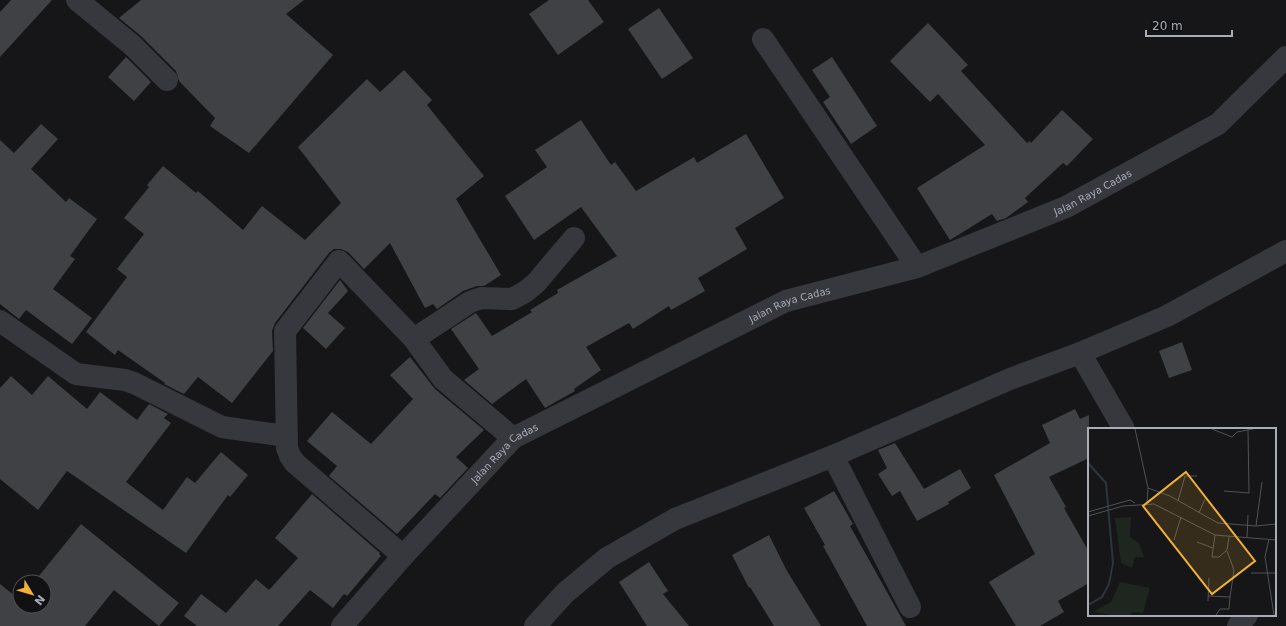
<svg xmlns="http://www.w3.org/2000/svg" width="1286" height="626" font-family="'DejaVu Sans',sans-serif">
<rect width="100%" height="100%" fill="#161618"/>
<path fill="#404145" d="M 11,0 L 52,0 L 0,57 L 0,12 Z
M 141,0 L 304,0 L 286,14 L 333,55 L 249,153 L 210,126 L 215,118 L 179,81 L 176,71 L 141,36 L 119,18 Z
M 549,0 L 588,0 L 604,22 L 558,55 L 529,14 Z
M 659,8 L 693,58 L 662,79 L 628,29 Z
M 928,23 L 968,65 L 961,71 L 1027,143 L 1030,141 L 1031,143 L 1062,110 L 1093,139 L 1067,166 L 1063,163 L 1025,198 L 1028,202 L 1006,218 L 997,221 L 992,214 L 950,240 L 917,188 L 985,145 L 938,94 L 930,102 L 890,61 Z
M 126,57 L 151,82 L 134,101 L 108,77 Z
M 832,57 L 877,126 L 851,144 L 823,102 L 830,97 L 812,70 Z
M 404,70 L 432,100 L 427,105 L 484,176 L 456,199 L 501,275 L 484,286 L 477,286 L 463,291 L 437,309 L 433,304 L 425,308 L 390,243 L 364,269 L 348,252 L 341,249 L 334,249 L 329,253 L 275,323 L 272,331 L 273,351 L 232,403 L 198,377 L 184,394 L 164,384 L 165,383 L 118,350 L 115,355 L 86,332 L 127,277 L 117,269 L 144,234 L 124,218 L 149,187 L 147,185 L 163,166 L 196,193 L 198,191 L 243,230 L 262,206 L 305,240 L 341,203 L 298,147 L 367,79 L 380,92 Z
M 581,120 L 611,165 L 615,162 L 636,191 L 694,157 L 697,163 L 746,134 L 784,198 L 735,228 L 747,249 L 698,278 L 705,291 L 671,310 L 669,306 L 633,329 L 629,323 L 586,347 L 601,370 L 574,389 L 575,391 L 545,408 L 526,379 L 492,404 L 464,380 L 479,369 L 451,329 L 476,313 L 492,336 L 532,312 L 530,310 L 558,293 L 557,290 L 617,256 L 581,207 L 534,240 L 505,196 L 547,167 L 535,150 Z
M 41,124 L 58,139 L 31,169 L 66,202 L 69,198 L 97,219 L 70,256 L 75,259 L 53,289 L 92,318 L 72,344 L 26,310 L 19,319 L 0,304 L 0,140 L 14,153 Z
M 340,280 L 348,291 L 328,313 L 345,328 L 326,349 L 303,328 Z
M 1182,342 L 1192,370 L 1169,378 L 1159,351 Z
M 410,357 L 435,389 L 484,430 L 456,457 L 468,468 L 440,498 L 435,494 L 397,534 L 329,476 L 337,466 L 307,441 L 332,412 L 371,444 L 413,399 L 390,375 Z
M 11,376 L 32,395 L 48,376 L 87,409 L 100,392 L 137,420 L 149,404 L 168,414 L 164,418 L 171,423 L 126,482 L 163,510 L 187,477 L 195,483 L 221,452 L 248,475 L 230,497 L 228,495 L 186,553 L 67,471 L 38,510 L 0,479 L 0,388 Z
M 1075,409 L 1080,419 L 1089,415 L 1089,458 L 1049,477 L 1066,507 L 1064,508 L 1089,552 L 1089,583 L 1058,601 L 1064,612 L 1040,626 L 1016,626 L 989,582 L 1035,554 L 994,475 L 1050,443 L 1042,425 Z
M 895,443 L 924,489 L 960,469 L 971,488 L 948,502 L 949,504 L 917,521 L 900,491 L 892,496 L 878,474 L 887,468 L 878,450 Z
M 834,491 L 853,524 L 850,526 L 906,626 L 867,626 L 823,546 L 825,545 L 804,508 Z
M 312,494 L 380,553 L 379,554 L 381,556 L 347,596 L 344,594 L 333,608 L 310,590 L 278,626 L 197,626 L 184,616 L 201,594 L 226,613 L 256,579 L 269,590 L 298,558 L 275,538 Z
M 81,524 L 179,603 L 159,626 L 114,590 L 85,626 L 0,626 L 0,584 L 20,600 L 20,606 L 44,606 L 44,582 L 34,582 Z
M 769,535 L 787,571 L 821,626 L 774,626 L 750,587 L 749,588 L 732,555 Z
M 649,562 L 668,591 L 663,594 L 689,626 L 647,626 L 619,582 Z"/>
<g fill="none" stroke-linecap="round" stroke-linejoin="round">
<g stroke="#37383d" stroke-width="22">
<path d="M 77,0 L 132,45 L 167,80"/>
<path d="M 763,39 L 917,267"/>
<path d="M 0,321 L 76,374 L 125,380 L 134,383 L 222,427 L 286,436"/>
<path d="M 414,339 L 470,302 L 481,298 L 512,299 L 525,292 L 536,283 L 574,238"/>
<path d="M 1080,353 L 1124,429"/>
<path d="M 833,456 L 910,607"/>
<path d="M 403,556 L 295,463 L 290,456 L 287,448 L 285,331 L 339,261 L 414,339 L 443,379 L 513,438"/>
<path id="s1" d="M 342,626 L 403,556 L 513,438 L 786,301 L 917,267 L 1066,207 L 1218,124 L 1286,57"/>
<path d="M 535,626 L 565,593 L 607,558 L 675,519 L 833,456 L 1010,379 L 1080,353 L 1167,316 L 1286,251"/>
<path d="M 1238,626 L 1247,615"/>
</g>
</g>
<g text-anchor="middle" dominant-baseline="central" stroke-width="4" stroke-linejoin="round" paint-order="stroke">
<g font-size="10" fill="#a8adb8" stroke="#111113">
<text stroke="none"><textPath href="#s1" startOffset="886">Jalan Raya Cadas</textPath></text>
<text stroke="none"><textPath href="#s1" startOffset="562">Jalan Raya Cadas</textPath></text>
<text stroke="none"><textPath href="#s1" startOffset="238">Jalan Raya Cadas</textPath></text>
</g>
</g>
<g transform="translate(1088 428)">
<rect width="188" height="188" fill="#161618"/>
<path d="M 43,89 L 42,109 L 51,115 L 56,129 L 47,129 L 44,140 L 33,135 L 27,90 ZM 32,154 L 62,160 L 55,185 L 44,184 L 43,187 L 23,187 L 5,184 L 23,174 Z" fill="#1e261f"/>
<path fill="none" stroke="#2c353c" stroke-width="2" d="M 0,35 L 18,55 L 25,135 L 21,156 L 14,169 L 0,177"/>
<path fill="none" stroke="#505258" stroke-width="1" d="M 47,1 L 60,60 L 59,75M 124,1 L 144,9 L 149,4 L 165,1M 60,60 L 82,68 L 130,95 L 168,98 L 188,96M 136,63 L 161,65 L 160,2M 90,73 L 97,48 L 109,48M 0,84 L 42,72 L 47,75M 111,85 L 117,71M 0,88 L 35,78 L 66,76 L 127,107 L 188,112M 168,98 L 174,54M 127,107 L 124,129 L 131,129 L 139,122 L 141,109M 159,110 L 160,87M 181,111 L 177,129 L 186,187M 86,112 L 93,89M 109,114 L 125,120M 163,145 L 188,145M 120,168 L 142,169 L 146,142 L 139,123M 120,173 L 121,150M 128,187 L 132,181 L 141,181 L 142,169"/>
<path fill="#f2b134" fill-opacity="0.15" stroke="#f2b134" stroke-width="2" d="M 98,44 L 167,133 L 124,166 L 55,78 Z"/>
<rect width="188" height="188" fill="none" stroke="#a8adb8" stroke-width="2"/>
</g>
<g transform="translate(32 594) rotate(128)"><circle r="19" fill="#111113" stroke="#4d4f55"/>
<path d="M0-3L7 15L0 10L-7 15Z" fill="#f2b134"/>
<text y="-6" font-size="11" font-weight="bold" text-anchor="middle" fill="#a8adb8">N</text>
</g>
<path d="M1146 30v6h86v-6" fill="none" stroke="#a8adb8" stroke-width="2"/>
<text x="1152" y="30" font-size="12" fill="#a8adb8" stroke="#111113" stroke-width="3" paint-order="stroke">20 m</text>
</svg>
